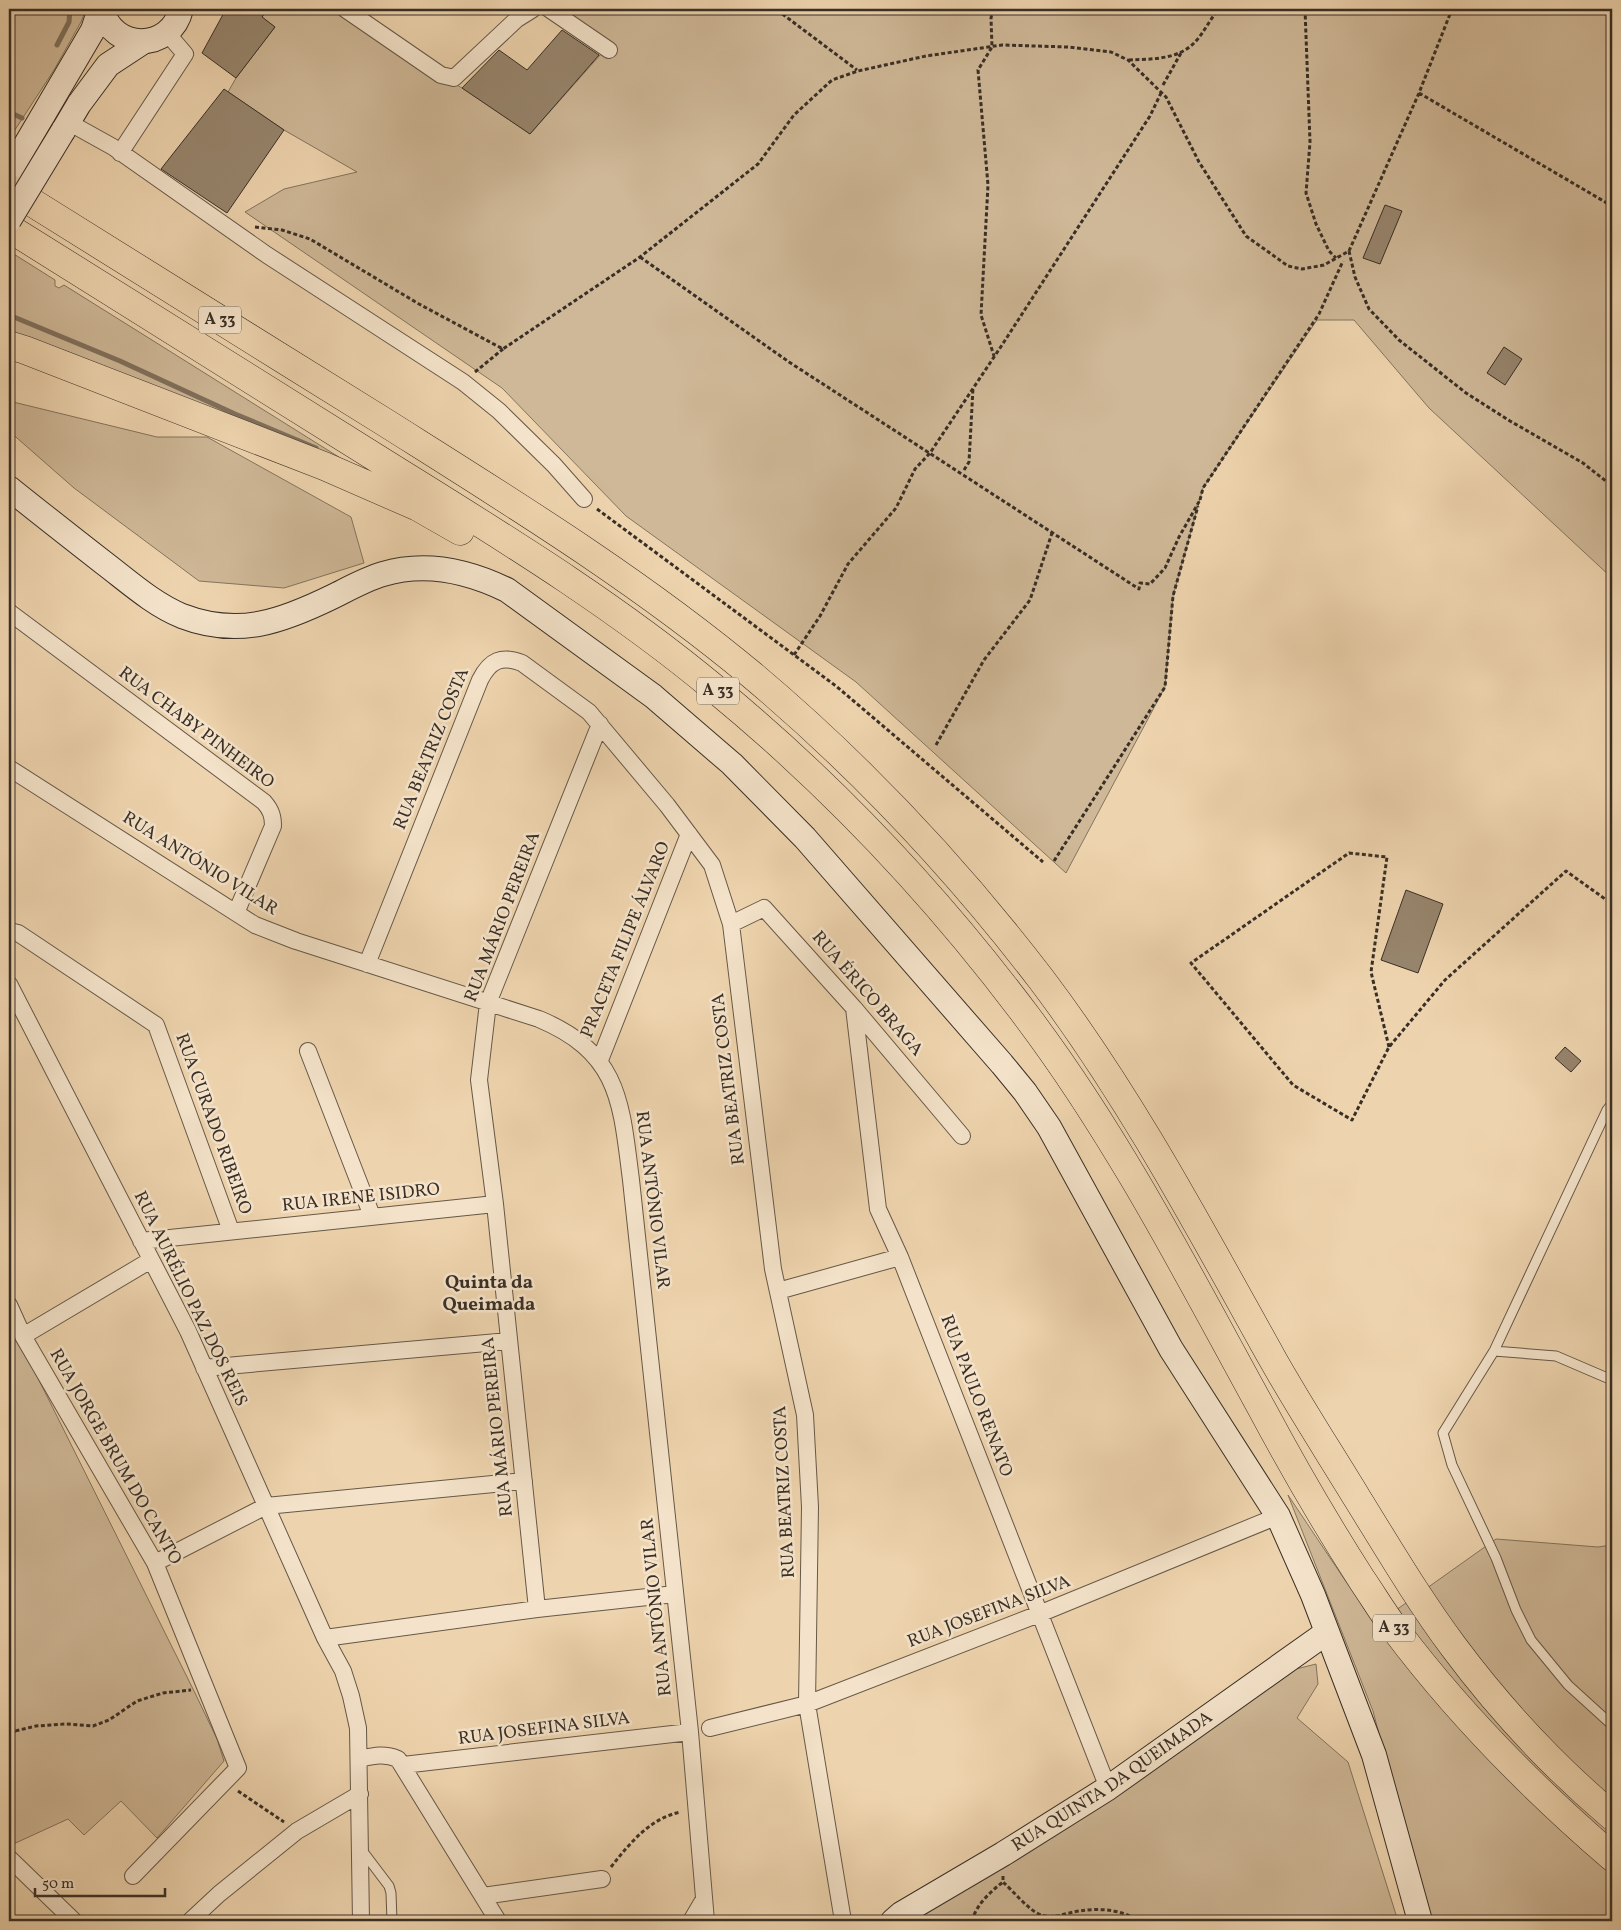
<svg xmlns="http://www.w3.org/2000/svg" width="1621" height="1930" font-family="Vollkorn,serif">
<rect width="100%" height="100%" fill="#eed4ae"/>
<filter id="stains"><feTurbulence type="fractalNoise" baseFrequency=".004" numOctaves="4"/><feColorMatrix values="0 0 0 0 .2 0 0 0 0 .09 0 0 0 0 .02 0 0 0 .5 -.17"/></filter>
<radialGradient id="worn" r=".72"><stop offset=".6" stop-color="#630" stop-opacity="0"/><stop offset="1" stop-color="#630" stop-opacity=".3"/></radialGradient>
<path fill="#cfb897" stroke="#84745e" d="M 9,9 L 86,9 L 81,22 L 54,70 L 9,139 Z
M 268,9 L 329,9 L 462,88 L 530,134 L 601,54 L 542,9 L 1612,9 L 1612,578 L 1429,408 L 1354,320 L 1317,320 L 1203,488 L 1173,596 L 1165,687 L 1066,873 L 856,682 L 626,516 L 502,388 L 245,212 L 284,189 L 357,172 L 284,130 L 228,92 L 236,78 L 275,27 L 262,17 Z
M 9,251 L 55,280 L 55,286 L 59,288 L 64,285 L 350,464 L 9,335 Z
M 9,401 L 157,437 L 207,437 L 351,517 L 364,563 L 284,588 L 199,581 L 74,488 L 9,431 Z
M 9,1320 L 195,1693 L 217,1739 L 224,1761 L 157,1838 L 121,1801 L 84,1835 L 68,1819 L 9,1846 Z
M 1288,1495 L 1375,1625 L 1496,1539 L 1598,1547 L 1612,1545 L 1612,1921 L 1428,1921 L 1373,1711 Z
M 1316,1664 L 1318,1684 L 1297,1718 L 1348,1762 L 1398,1921 L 908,1921 L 1292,1670 Z"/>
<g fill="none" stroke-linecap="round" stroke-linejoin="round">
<path stroke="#80705c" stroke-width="5" d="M 57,45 L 69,22 L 70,9
M 9,112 L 22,118
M 9,315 L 120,361 L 235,414 L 316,448"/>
</g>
<path fill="#97856d" stroke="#392f26" d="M 226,9 L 268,9 L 262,17 L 275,27 L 236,78 L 202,53 Z
M 562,30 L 599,55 L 530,134 L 462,88 L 499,50 L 527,70 Z
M 224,89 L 284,130 L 227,213 L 161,169 Z
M 1385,205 L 1402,211 L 1380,264 L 1363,258 Z
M 1504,347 L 1522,359 L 1505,385 L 1487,373 Z
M 1406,890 L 1443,904 L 1418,973 L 1381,960 Z
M 1565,1047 L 1581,1061 L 1571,1072 L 1555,1058 Z"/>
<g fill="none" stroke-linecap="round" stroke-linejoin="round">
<defs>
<path id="lane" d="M 1494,1351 L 1607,1110 L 1612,1104
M 1612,1380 L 1556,1356 L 1494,1351 L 1443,1433 L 1452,1465 L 1496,1558 L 1516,1610 L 1531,1640 L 1568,1685 L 1612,1725
M 361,1849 L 389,1886 L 391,1893 L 392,1921"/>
<path id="street" d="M 345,9 L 441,75 L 454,78 L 517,19 L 533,9
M 549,9 L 609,50
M 68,122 L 113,147 L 267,255 L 463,382 L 499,411 L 554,465 L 584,499
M 120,153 L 185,54 L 167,33
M 9,612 L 264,802 C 271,810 273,816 273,826 L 236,913
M 9,768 L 255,925 L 296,941 L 539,1019 C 620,1053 621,1102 631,1180 L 690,1732 L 706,1921
M 731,924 L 764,908 L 854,1008 L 962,1136
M 9,931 L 18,933 L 156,1025 L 231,1231
M 367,964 L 480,680 C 490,660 502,655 522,663 L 589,712 L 667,805 L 712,865 L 731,924 L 773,1269 L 805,1415 L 810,1507 L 807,1704 L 843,1921
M 9,984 L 188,1331 L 325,1638 L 343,1671 L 351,1696 L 358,1728 L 361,1921
M 854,1008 L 878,1209 L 900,1257 L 1108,1788
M 308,1051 L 372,1216
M 600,1060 L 689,834
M 141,1241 L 495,1204
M 778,1291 L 900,1257
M 9,1305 L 23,1336 L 155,1563 L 238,1768 L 133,1876
M 23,1336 L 151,1260
M 204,1368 L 509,1341
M 155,1563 L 266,1506 L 524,1481
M 537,1609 L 495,1204 L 479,1080 L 488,1003 L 600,724
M 325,1638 L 537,1609 L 675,1594
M 710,1728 L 807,1704 L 1039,1614 L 1278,1516
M 359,1759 C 373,1756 384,1753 398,1759 L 498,1921
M 403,1765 L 690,1732
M 9,1858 L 74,1921
M 483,1896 L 602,1879
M 190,1921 L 219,1894 L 297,1831 L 360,1794
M 691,1921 L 704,1899"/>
<g id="secondary">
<path d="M 102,9 C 112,52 171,52 181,9"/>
<path d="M 63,131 L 79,104 L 108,65 L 143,42"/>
<path d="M 9,173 L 93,30 L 100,9"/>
<path d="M 9,488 C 40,513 72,538 104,563 C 129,582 153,604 182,616 C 239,638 283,621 334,596 C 350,588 366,579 383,574 C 426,561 468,571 507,590 L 653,696 L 732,764 L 805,838 L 1002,1064 L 1025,1092 L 1049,1127 L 1171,1349 L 1278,1516 L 1313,1595 L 1374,1755 L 1420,1921"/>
<path id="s1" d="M 893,1921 L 901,1914 L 1003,1854 L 1108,1788 L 1326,1633"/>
</g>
<path id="highway" d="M 9,188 C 134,266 260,345 386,423 C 511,502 638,580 752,675 C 859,765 956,868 1041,979 C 1131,1098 1200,1229 1272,1358 C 1299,1406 1329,1452 1357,1498 C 1388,1548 1418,1599 1453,1646 C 1499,1708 1553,1766 1612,1816
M 9,228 C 134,307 260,385 386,464 C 498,534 612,603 714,688 C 832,785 936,895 1028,1018 C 1119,1139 1189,1276 1262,1409 C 1293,1467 1326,1524 1362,1580 C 1373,1596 1383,1613 1395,1629 C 1458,1713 1532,1788 1612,1857
M 9,345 L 25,350 L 324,466 L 418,507 L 460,531"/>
</defs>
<use href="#lane" stroke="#665848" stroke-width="11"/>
<use href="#street" stroke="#665848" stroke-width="18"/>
<use href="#secondary" stroke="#392f26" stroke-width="26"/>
<use href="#highway" stroke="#392f26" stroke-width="29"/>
<path stroke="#392f26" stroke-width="3" stroke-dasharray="4 2.5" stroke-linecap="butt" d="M 757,9 L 781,13 L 857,70
M 993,9 L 991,18 L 992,47 L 978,70 L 988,185 L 981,315 L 994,356
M 1305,9 L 1310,142 L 1306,193 L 1316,224 L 1329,251 L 1336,258
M 1129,60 C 1150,59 1176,60 1193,44 C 1203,35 1209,20 1219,9
M 1163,85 L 1181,53
M 1419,93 L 1612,206
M 255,227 L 282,230 L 310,239 L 419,304 L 503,349 L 640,257 L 758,164 L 794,115 L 832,80 L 858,71 L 926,56 L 1002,45 L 1068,47 L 1111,52 L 1128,60 L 1166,97 L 1199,162 L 1246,236 L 1288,266 L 1302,269 L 1324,265 L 1349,251 L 1419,93 L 1452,9
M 1349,251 L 1355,277 L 1369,309 L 1399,340 L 1466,393 L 1510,421 L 1583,463 L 1612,486
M 640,257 L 789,362 L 1139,589 L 1140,583 L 1150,584 L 1165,568 L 1179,537 L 1200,500
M 475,372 L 503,349
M 964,470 L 969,462 L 973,388
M 1200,500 L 1203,488 L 1319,314 L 1343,261
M 597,509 L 836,686 L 1043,862
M 794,655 L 820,616 L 848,564 L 896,508 L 915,469 L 930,453 L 1002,345 L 1150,116 L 1161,93
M 936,745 L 984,660 L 1030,600 L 1052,533
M 1054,861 L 1165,687 L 1173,596 L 1198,506
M 1389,1047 L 1371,972 L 1387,857 L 1349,853 L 1191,963 L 1293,1085 L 1352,1120 L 1389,1047 L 1445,980 L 1566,871 L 1612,904
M 9,1720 L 15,1731 L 36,1726 L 66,1724 L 93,1726 L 109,1720 L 137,1701 L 163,1693 L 191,1690
M 9,1737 L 15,1731
M 238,1791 L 284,1822
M 611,1867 C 630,1843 650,1818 681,1812
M 1003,1876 L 1003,1882 C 1013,1891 1026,1907 1037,1913 C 1051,1921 1064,1913 1079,1911 C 1098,1908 1122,1909 1138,1921
M 972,1921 C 976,1905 990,1892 1003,1882"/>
<use href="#lane" stroke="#f4e3ca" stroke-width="9"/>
<use href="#street" stroke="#f4e3ca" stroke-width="16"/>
<use href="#secondary" stroke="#f4e3ca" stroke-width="24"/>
<use href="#highway" stroke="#eed4ae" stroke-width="28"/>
<defs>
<path id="secondary-bridge" d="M 9,220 L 63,131"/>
</defs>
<use href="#secondary-bridge" stroke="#392f26" stroke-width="26" stroke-linecap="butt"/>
<use href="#secondary-bridge" stroke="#f4e3ca" stroke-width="24"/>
</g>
<g text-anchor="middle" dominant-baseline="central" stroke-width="5" stroke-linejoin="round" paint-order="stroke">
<g fill="#f4e3ca" stroke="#716557" stroke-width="1">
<rect x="199" y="306.5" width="42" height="27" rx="4"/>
<rect x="697" y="677.5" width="42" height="27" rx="4"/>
<rect x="1373" y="1614.5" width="42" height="27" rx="4"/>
</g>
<g font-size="16" font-weight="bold" fill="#392f26">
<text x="220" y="320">A 33</text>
<text x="718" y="691">A 33</text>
<text x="1394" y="1628">A 33</text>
</g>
<g font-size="18" fill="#392f26" stroke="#f4e3ca">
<text transform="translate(196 728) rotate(37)">RUA CHABY PINHEIRO</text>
<text transform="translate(432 749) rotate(-68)">RUA BEATRIZ COSTA</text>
<text transform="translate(200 864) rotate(32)">RUA ANTÓNIO VILAR</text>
<text transform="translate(503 917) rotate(-69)">RUA MÁRIO PEREIRA</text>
<text transform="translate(626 940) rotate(-68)">PRACETA FILIPE ÁLVARO</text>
<text transform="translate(867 994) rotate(49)">RUA ÉRICO BRAGA</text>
<text transform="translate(729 1079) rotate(-97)">RUA BEATRIZ COSTA</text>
<text transform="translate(213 1124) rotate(70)">RUA CURADO RIBEIRO</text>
<text transform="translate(361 1198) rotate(-6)">RUA IRENE ISIDRO</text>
<text transform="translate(652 1200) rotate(83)">RUA ANTÓNIO VILAR</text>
<text transform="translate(190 1299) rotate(64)">RUA AURÉLIO PAZ DOS REIS</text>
<text transform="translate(976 1396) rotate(69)">RUA PAULO RENATO</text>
<text transform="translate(498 1427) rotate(-96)">RUA MÁRIO PEREIRA</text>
<text transform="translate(115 1457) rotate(60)">RUA JORGE BRUM DO CANTO</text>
<text transform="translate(785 1492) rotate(-93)">RUA BEATRIZ COSTA</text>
<text transform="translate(657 1607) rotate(-96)">RUA ANTÓNIO VILAR</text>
<text transform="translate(989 1612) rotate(-21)">RUA JOSEFINA SILVA</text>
<text transform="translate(544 1729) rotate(-7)">RUA JOSEFINA SILVA</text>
<text stroke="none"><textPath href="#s1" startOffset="260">RUA QUINTA DA QUEIMADA</textPath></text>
</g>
<g font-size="19" font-weight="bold" fill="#392f26" stroke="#f4e3ca">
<text x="489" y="1283">Quinta da<tspan x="489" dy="22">Queimada</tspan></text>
</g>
</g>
<rect width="1621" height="1930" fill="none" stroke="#eed4ae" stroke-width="30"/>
<rect x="10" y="10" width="1601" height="1910" fill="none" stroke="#392f26" stroke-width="2.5"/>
<rect x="15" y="15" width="1591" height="1900" fill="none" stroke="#392f26"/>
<path d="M35 1888v8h130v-8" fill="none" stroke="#392f26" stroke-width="2.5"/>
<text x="42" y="1888" font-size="15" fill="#392f26" stroke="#f4e3ca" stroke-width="4" paint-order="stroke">50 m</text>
<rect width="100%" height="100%" filter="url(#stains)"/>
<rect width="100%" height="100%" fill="url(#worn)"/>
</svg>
